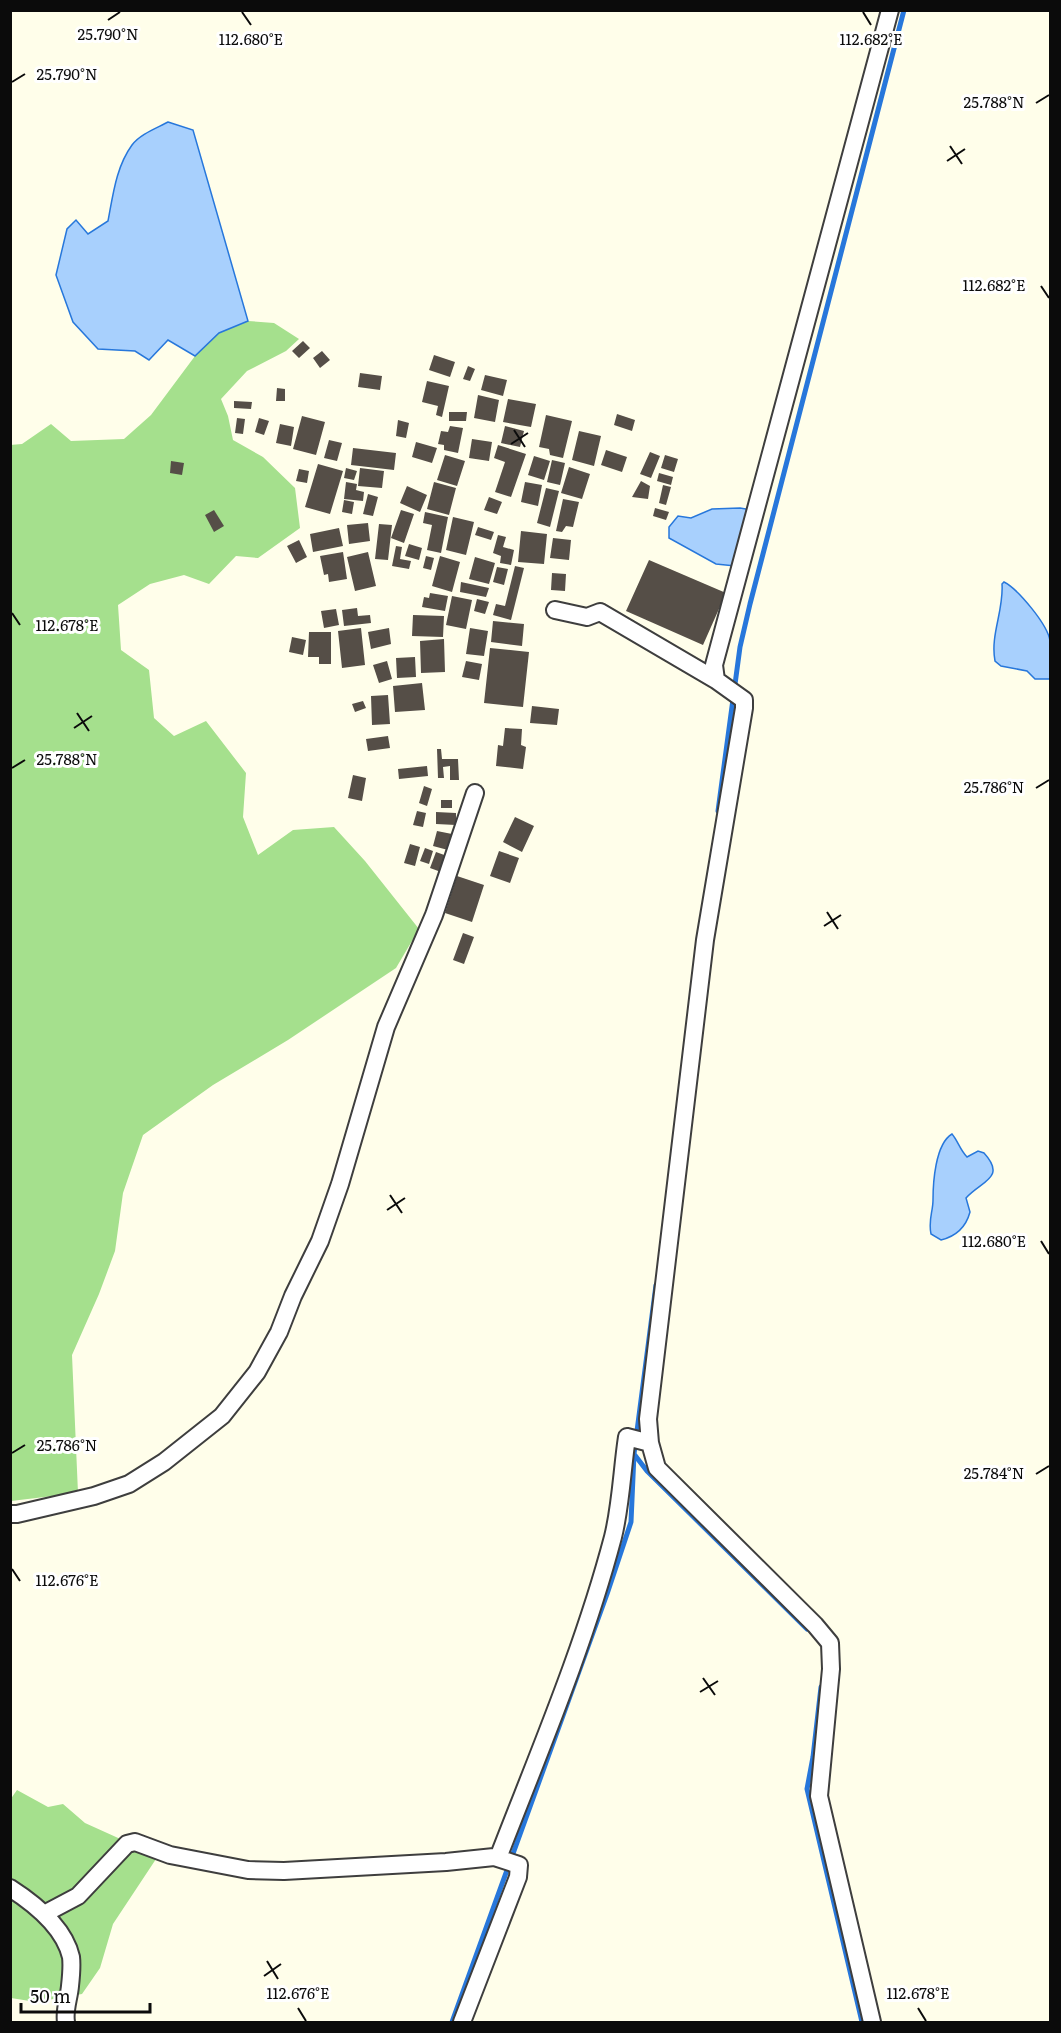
<svg xmlns="http://www.w3.org/2000/svg" width="1061" height="2033" font-family="Literata,serif">
<rect width="100%" height="100%" fill="#fffeea"/>
<path fill="#a5e08d" d="M 248,321 L 274,323 L 299,339 L 286,351 L 247,371 L 221,399 L 228,416 L 233,440 L 263,457 L 295,488 L 300,528 L 258,558 L 236,556 L 209,584 L 184,575 L 150,584 L 118,605 L 121,650 L 149,670 L 154,718 L 174,736 L 206,721 L 246,773 L 243,817 L 258,855 L 293,830 L 334,827 L 365,861 L 419,929 L 396,968 L 288,1040 L 213,1085 L 143,1135 L 123,1193 L 115,1251 L 99,1294 L 72,1355 L 78,1493 L 11,1501 L 10,445 L 22,444 L 51,424 L 71,441 L 124,439 L 151,415 L 195,356 L 219,333 Z
M 17,1790 L 48,1807 L 63,1804 L 85,1823 L 158,1856 L 113,1924 L 100,1968 L 82,1994 L 36,2002 L 11,1998 L 10,1800 Z"/>
<path fill="#a8d0fd" stroke="#2777db" stroke-width="1.5" d="M 168,122 L 193,130 L 248,321 L 219,333 L 195,356 L 168,340 L 149,360 L 135,351 L 98,349 L 73,322 L 56,275 L 67,229 L 76,220 L 88,234 L 108,221 C 113,195 116,167 132,145 C 140,134 157,128 168,122 Z
M 740,508 L 752,510 L 735,566 L 716,564 L 669,538 L 669,527 L 678,516 L 691,518 L 712,509 Z
M 1004,582 C 1018,589 1048,625 1050,641 C 1053,653 1051,667 1050,679 L 1035,679 L 1027,671 L 1001,666 L 995,661 C 990,635 1004,610 1002,584 Z
M 952,1134 C 958,1141 960,1150 967,1157 L 978,1151 L 984,1153 C 1007,1178 981,1181 966,1198 L 970,1212 C 966,1227 957,1236 941,1240 L 931,1234 C 928,1220 933,1212 933,1200 C 933,1184 935,1144 952,1134 Z"/>
<g fill="none" stroke-linecap="round" stroke-linejoin="round">
<path stroke="#2777db" stroke-width="5" d="M 718,811 L 740,647 L 750,604 L 904,10
M 656,1285 L 634,1454 L 647,1471 L 807,1629
M 821,1687 L 813,1757 L 807,1789 L 862,2022
M 452,2022 L 607,1594 L 631,1522 L 634,1454"/>
</g>
<path fill="#554e47" d="M 303,341 L 310,348 L 299,358 L 292,351 Z
M 322,351 L 330,360 L 320,368 L 313,358 Z
M 434,355 L 455,362 L 450,377 L 429,370 Z
M 468,366 L 475,369 L 470,381 L 463,379 Z
M 360,373 L 382,376 L 380,390 L 358,387 Z
M 485,375 L 507,380 L 503,396 L 481,390 Z
M 427,381 L 449,386 L 442,417 L 436,415 L 438,406 L 422,402 Z
M 277,388 L 285,389 L 285,401 L 276,401 Z
M 478,395 L 499,400 L 495,422 L 474,418 Z
M 508,399 L 536,404 L 531,427 L 503,422 Z
M 234,401 L 252,402 L 251,409 L 234,408 Z
M 449,412 L 467,412 L 466,421 L 449,421 Z
M 617,414 L 635,420 L 632,431 L 614,425 Z
M 546,415 L 572,421 L 563,458 L 550,455 L 549,449 L 539,447 Z
M 302,416 L 325,422 L 316,455 L 293,449 Z
M 237,418 L 245,419 L 243,434 L 235,433 Z
M 259,418 L 269,421 L 264,435 L 255,432 Z
M 398,420 L 409,423 L 406,438 L 396,436 Z
M 280,424 L 294,427 L 291,446 L 276,443 Z
M 450,426 L 463,428 L 458,453 L 444,450 L 444,445 L 438,444 L 441,431 L 448,432 Z
M 505,426 L 524,431 L 520,447 L 501,443 Z
M 579,431 L 601,436 L 594,466 L 572,460 Z
M 472,439 L 492,442 L 489,461 L 469,458 Z
M 329,440 L 342,443 L 337,461 L 324,458 Z
M 416,442 L 437,448 L 432,463 L 412,457 Z
M 498,445 L 526,454 L 511,497 L 495,492 L 505,462 L 494,458 Z
M 353,448 L 396,453 L 394,470 L 351,465 Z
M 606,450 L 627,457 L 622,472 L 601,465 Z
M 650,452 L 660,456 L 651,478 L 640,474 Z
M 445,455 L 465,461 L 457,486 L 437,480 Z
M 665,455 L 678,459 L 674,472 L 661,468 Z
M 534,456 L 550,461 L 544,480 L 528,475 Z
M 552,460 L 565,463 L 560,485 L 547,482 Z
M 171,461 L 184,463 L 182,475 L 170,473 Z
M 318,464 L 343,471 L 330,514 L 305,507 Z
M 569,467 L 590,474 L 582,499 L 561,493 Z
M 346,468 L 357,471 L 354,480 L 344,478 Z
M 360,468 L 384,471 L 382,488 L 358,486 Z
M 299,469 L 309,471 L 307,483 L 296,481 Z
M 659,473 L 673,477 L 671,485 L 657,481 Z
M 641,481 L 650,486 L 648,499 L 632,497 Z
M 346,482 L 357,484 L 356,490 L 364,492 L 363,501 L 344,499 Z
M 434,482 L 456,488 L 449,515 L 427,509 Z
M 525,482 L 542,485 L 538,506 L 521,502 Z
M 663,485 L 671,487 L 666,505 L 659,503 Z
M 407,486 L 427,495 L 420,512 L 400,503 Z
M 546,488 L 559,491 L 550,527 L 537,523 Z
M 368,494 L 378,497 L 373,516 L 363,514 Z
M 489,497 L 502,502 L 497,514 L 484,510 Z
M 563,499 L 579,502 L 573,527 L 566,526 L 562,532 L 556,531 Z
M 344,500 L 354,502 L 352,514 L 342,512 Z
M 655,508 L 669,512 L 666,520 L 653,516 Z
M 214,510 L 224,526 L 214,532 L 205,515 Z
M 401,510 L 414,514 L 404,543 L 391,538 Z
M 425,512 L 448,517 L 441,553 L 427,550 L 432,525 L 423,523 Z
M 453,517 L 474,522 L 466,555 L 446,550 Z
M 368,523 L 370,541 L 349,544 L 347,525 Z
M 379,524 L 392,525 L 388,560 L 375,559 Z
M 478,527 L 494,532 L 491,540 L 475,535 Z
M 339,528 L 343,546 L 313,552 L 310,534 Z
M 521,531 L 547,534 L 544,564 L 518,562 Z
M 498,535 L 506,537 L 503,547 L 514,550 L 511,565 L 500,563 L 501,556 L 493,553 Z
M 553,538 L 571,540 L 569,560 L 550,558 Z
M 299,540 L 307,557 L 296,563 L 287,546 Z
M 409,544 L 422,548 L 419,560 L 405,556 Z
M 396,546 L 402,547 L 400,559 L 411,561 L 409,569 L 392,566 Z
M 343,552 L 347,579 L 329,582 L 328,574 L 324,575 L 320,556 Z
M 368,552 L 376,586 L 355,591 L 347,557 Z
M 426,556 L 434,558 L 431,570 L 423,568 Z
M 440,556 L 460,562 L 452,592 L 432,586 Z
M 475,557 L 495,563 L 489,584 L 469,579 Z
M 649,560 L 726,593 L 703,645 L 626,611 Z
M 515,566 L 524,568 L 511,620 L 493,615 L 496,604 L 505,606 Z
M 497,567 L 508,569 L 504,585 L 493,582 Z
M 552,573 L 566,574 L 565,591 L 551,590 Z
M 461,582 L 489,588 L 486,597 L 460,592 Z
M 430,593 L 448,596 L 445,611 L 422,607 L 424,597 L 429,598 Z
M 452,596 L 472,600 L 466,629 L 446,625 Z
M 477,599 L 489,602 L 485,614 L 474,611 Z
M 357,608 L 358,616 L 370,615 L 371,623 L 344,626 L 342,610 Z
M 336,609 L 339,625 L 324,628 L 321,611 Z
M 413,615 L 444,616 L 443,637 L 412,636 Z
M 493,621 L 524,624 L 522,646 L 491,642 Z
M 361,628 L 365,665 L 342,668 L 338,631 Z
M 389,628 L 391,644 L 371,649 L 368,632 Z
M 470,628 L 488,631 L 484,656 L 466,654 Z
M 309,632 L 331,632 L 331,664 L 319,664 L 319,657 L 308,657 Z
M 292,637 L 306,640 L 303,655 L 289,652 Z
M 444,639 L 445,672 L 421,673 L 420,641 Z
M 490,648 L 529,652 L 523,707 L 484,703 Z
M 415,657 L 416,677 L 397,678 L 396,658 Z
M 387,661 L 392,679 L 379,683 L 373,665 Z
M 466,661 L 482,664 L 479,680 L 462,677 Z
M 422,683 L 425,710 L 395,712 L 393,686 Z
M 388,695 L 390,724 L 372,725 L 371,696 Z
M 363,701 L 366,708 L 355,712 L 352,704 Z
M 532,706 L 559,709 L 557,725 L 530,723 Z
M 505,728 L 522,729 L 521,745 L 526,747 L 523,769 L 496,766 L 498,745 L 503,746 Z
M 388,736 L 390,748 L 368,751 L 366,739 Z
M 437,749 L 441,749 L 442,759 L 458,759 L 459,780 L 450,780 L 450,766 L 443,767 L 444,778 L 438,778 Z
M 427,766 L 428,776 L 399,779 L 398,769 Z
M 353,775 L 366,778 L 362,801 L 348,798 Z
M 424,786 L 432,789 L 427,806 L 419,803 Z
M 441,800 L 452,800 L 452,808 L 441,808 Z
M 417,811 L 426,813 L 423,827 L 413,825 Z
M 436,812 L 456,813 L 456,825 L 436,824 Z
M 515,817 L 534,826 L 522,852 L 503,842 Z
M 437,831 L 452,834 L 448,850 L 433,846 Z
M 410,844 L 420,847 L 415,866 L 404,863 Z
M 425,848 L 433,851 L 429,864 L 420,861 Z
M 499,851 L 519,858 L 510,883 L 490,876 Z
M 436,852 L 447,856 L 441,872 L 430,868 Z
M 457,876 L 484,885 L 472,922 L 445,913 Z
M 463,933 L 474,937 L 464,964 L 453,960 Z"/>
<g fill="none" stroke-linecap="round" stroke-linejoin="round">
<defs>
<path id="minor" d="M 555,610 L 587,617 L 600,612 L 716,680
M 10,1514 L 17,1514 L 94,1496 L 129,1484 L 164,1462 L 222,1416 L 257,1372 L 279,1332 L 293,1296 L 320,1241 L 340,1184 L 386,1027 L 434,915 L 475,793
M 498,1858 C 539,1752 584,1647 613,1537 C 621,1505 622,1470 627,1437 L 650,1443
M 10,1888 C 35,1904 64,1927 71,1957 C 72,1965 71,1977 70,1986 C 69,1998 64,2010 66,2022
M 44,1914 L 78,1896 L 127,1844 L 135,1842 L 170,1855 L 248,1870 L 284,1871 L 446,1862 L 494,1857 L 519,1865 L 518,1877 L 462,2022
M 872,2022 L 819,1796 L 831,1669 L 830,1643 L 815,1625 L 657,1468 L 650,1443 L 648,1419 L 705,940 L 744,708 L 744,700 L 716,680 L 714,665 L 890,10"/>
</defs>
<use href="#minor" stroke="#3e3e3e" stroke-width="20"/>
<use href="#minor" stroke="#fff" stroke-width="16"/>
</g>
<path fill="none" stroke="#0b0b0b" stroke-width="2" d="M 242,12 L 251,25M 863,12 L 871,25M 108,20 L 120,12M 12,82 L 25,74M 1036,103 L 1049,95M 950,146 L 962,164M 947,161 L 965,149M 1041,286 L 1049,298M 514,430 L 525,447M 511,444 L 528,433M 12,613 L 20,625M 77,713 L 89,731M 74,728 L 92,716M 12,768 L 25,760M 1036,788 L 1049,780M 827,912 L 838,929M 824,926 L 841,915M 390,1195 L 402,1213M 387,1210 L 405,1198M 1041,1241 L 1049,1254M 12,1453 L 25,1445M 1036,1474 L 1049,1466M 12,1569 L 20,1581M 703,1678 L 715,1695M 700,1692 L 718,1681M 267,1961 L 278,1979M 264,1976 L 281,1964M 298,2008 L 306,2021M 918,2008 L 926,2021"/>
<g font-size="15" text-anchor="middle" fill="#0b0b0b" stroke="#fff" stroke-width="6" stroke-linejoin="round" paint-order="stroke">
<text x="108" y="40">25.790°N</text>
<text x="251" y="45">112.680°E</text>
<text x="871" y="45">112.682°E</text>
<text x="67" y="80">25.790°N</text>
<text x="994" y="108">25.788°N</text>
<text x="994" y="291">112.682°E</text>
<text x="67" y="631">112.678°E</text>
<text x="67" y="765">25.788°N</text>
<text x="994" y="793">25.786°N</text>
<text x="994" y="1247">112.680°E</text>
<text x="67" y="1451">25.786°N</text>
<text x="994" y="1479">25.784°N</text>
<text x="67" y="1586">112.676°E</text>
<text x="298" y="1999">112.676°E</text>
<text x="918" y="1999">112.678°E</text>
</g>
<rect width="1061" height="2033" fill="none" stroke="#0b0b0b" stroke-width="24"/>
<path d="M21 2003v9h129v-9" fill="none" stroke="#0b0b0b" stroke-width="3"/>
<text x="30" y="2003" font-size="18" fill="#0b0b0b" stroke="#ffffff" stroke-width="4.5" paint-order="stroke">50 m</text>
</svg>
